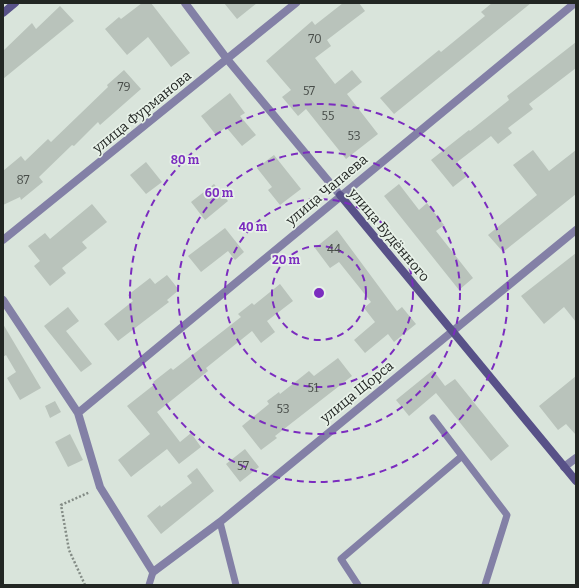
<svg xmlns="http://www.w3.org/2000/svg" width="579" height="588" font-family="Bitter,serif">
<rect width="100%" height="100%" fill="#d9e4db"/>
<path fill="#b9c3bb" d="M 142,3 L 151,3 L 190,53 L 171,67 L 148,37 L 127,55 L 105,29 L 119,17 L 121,19 Z
M 224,3 L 257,3 L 237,19 Z
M 343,3 L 359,3 L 365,11 L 327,40 L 331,46 L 315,58 L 335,84 L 352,70 L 362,82 L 347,94 L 378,134 L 346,159 L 306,109 L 298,116 L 282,97 L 291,90 L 266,61 L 312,21 L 315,25 Z
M 492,3 L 531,3 L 394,114 L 380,98 L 439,50 L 441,52 L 485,16 L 481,12 Z
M 60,6 L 74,21 L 3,79 L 3,51 L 32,23 L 36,29 Z
M 576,42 L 576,68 L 529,104 L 533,109 L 508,128 L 512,133 L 498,144 L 491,136 L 456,163 L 467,176 L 453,187 L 431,160 L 469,130 L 470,131 L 509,100 L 507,96 Z
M 124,70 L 141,89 L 100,125 L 98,122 L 74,146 L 72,145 L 39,177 L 43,182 L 21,200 L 20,197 L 3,205 L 3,171 L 21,156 L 25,161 L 48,139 L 51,142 L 108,87 L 107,85 Z
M 230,93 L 245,113 L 240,116 L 256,135 L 242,146 L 226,127 L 216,135 L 201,116 Z
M 533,150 L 549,171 L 576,150 L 576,194 L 503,252 L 488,235 L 537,195 L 513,165 Z
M 274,155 L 301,189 L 280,205 L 268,190 L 272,187 L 257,168 Z
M 146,162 L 162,182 L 146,194 L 130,175 Z
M 214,184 L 228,201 L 205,220 L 191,202 Z
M 399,184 L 419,210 L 427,203 L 444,225 L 436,231 L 473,278 L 459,290 L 384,196 Z
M 92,204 L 107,222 L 82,242 L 87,248 L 62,268 L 66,273 L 50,286 L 34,266 L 40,261 L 28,246 L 45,233 L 50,239 Z
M 225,228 L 244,252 L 235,260 L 228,251 L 201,272 L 188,256 Z
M 337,230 L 397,311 L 402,307 L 416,324 L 394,342 L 388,334 L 365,353 L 354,340 L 375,322 L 364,308 L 371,302 L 339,262 L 330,268 L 315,248 Z
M 576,253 L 576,322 L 564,307 L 544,324 L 521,296 Z
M 167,275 L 179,290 L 167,300 L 169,302 L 118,341 L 104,324 L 133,301 L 128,295 L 150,278 L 155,284 Z
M 280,284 L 293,301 L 267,321 L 275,332 L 261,343 L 252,331 L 206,368 L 208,371 L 157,412 L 180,442 L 191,433 L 201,447 L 179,464 L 167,449 L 131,477 L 118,460 L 150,434 L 127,406 L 155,384 L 153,382 L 171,368 L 173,370 L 241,317 L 238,314 L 252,303 L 254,305 Z
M 68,307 L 79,321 L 66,331 L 92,364 L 81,372 L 44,326 Z
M 3,324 L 41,388 L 20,400 L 7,378 L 16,372 L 6,355 L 3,357 Z
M 338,358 L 352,376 L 275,436 L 277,438 L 261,450 L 242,426 L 269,404 L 267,401 L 279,392 L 280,394 L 309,371 L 314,376 Z
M 433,370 L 445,386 L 455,379 L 509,446 L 491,461 L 436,393 L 409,416 L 396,400 Z
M 576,376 L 576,435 L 566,424 L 558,430 L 539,406 Z
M 55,401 L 61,412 L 50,418 L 45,406 Z
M 70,434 L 83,460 L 68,467 L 55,442 Z
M 245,449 L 259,467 L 240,482 L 226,464 Z
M 197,468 L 214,491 L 161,534 L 147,516 L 160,505 L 161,507 L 192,483 L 187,476 Z"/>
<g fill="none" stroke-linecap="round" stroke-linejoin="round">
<path stroke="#838b85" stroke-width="2.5" stroke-dasharray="2 2" stroke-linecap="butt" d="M 85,585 L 69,550 L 61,505 L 90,492"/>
<path stroke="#8380a6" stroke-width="7" d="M 433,418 L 507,515 L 485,585
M 220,522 L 236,585
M 149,585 L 153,572
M 358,585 L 341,559 L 462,456"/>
<path stroke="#8380a6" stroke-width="8" d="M 185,3 L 227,59 L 340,195
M 3,240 L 296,3
M 3,300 L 78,413 L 100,487 L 153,572 L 220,522 L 576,230
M 78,413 L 575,3
M 564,467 L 576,458"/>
<path stroke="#585188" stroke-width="8" d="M 3,13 L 15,3
M 340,195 L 576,481"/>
</g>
<g fill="none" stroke="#7b2cbf" stroke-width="2" stroke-dasharray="7 5">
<circle cx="319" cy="293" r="47"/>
<circle cx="319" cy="293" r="94"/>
<circle cx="319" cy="293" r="141"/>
<circle cx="319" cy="293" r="189"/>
</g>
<g text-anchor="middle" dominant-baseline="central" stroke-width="3.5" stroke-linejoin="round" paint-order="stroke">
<g font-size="12" fill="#484d49">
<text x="315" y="39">70</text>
<text x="124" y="87">79</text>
<text x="309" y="91">57</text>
<text x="328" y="116">55</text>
<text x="354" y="136">53</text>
<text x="23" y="180">87</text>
<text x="334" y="249">44</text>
<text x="313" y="388">51</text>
<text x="283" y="409">53</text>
<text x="243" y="466">57</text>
</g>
<g font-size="14" fill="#222623" stroke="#e7f1e8">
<text transform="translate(142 112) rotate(-39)">улица Фурманова</text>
<text transform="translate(327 190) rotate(-40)">улица Чапаева</text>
<text transform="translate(389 235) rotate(50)">улица Будённого</text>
<text transform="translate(357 392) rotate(-39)">улица Щорса</text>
</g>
</g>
<circle cx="319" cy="293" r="6" fill="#7b2cbf" stroke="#e7f1e8" stroke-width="2"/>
<g font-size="12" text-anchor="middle" font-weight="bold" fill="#7b2cbf" stroke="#e7f1e8" stroke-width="3.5" stroke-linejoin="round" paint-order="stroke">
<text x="185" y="164">80 m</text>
<text x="219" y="197">60 m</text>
<text x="253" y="231">40 m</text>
<text x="286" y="264">20 m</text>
</g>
<rect width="579" height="588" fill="none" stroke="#222623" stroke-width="8"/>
</svg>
